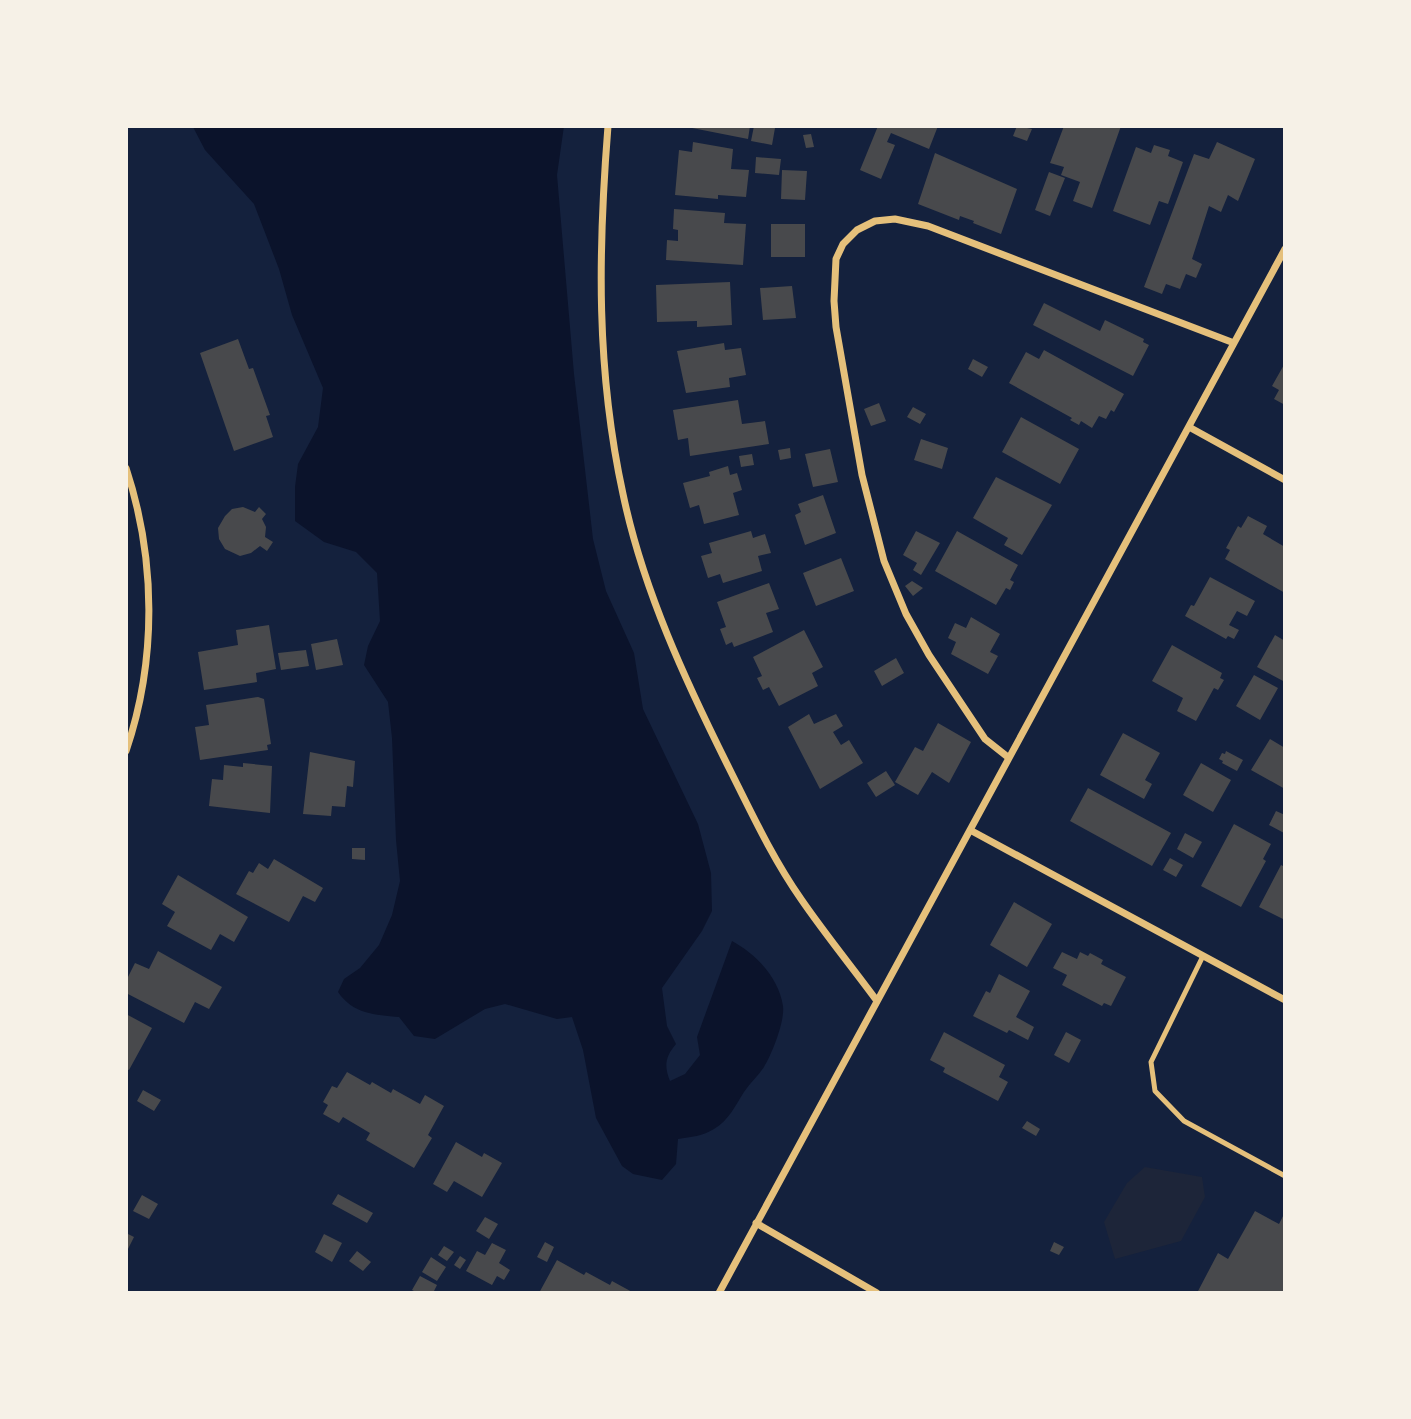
<svg xmlns="http://www.w3.org/2000/svg" width="1411" height="1419" font-family="Arial,sans-serif">
<rect width="100%" height="100%" fill="#14213d"/>
<path fill="#1d2539" d="M 1145,1167 L 1202,1177 L 1205,1197 L 1181,1241 L 1115,1259 L 1104,1222 L 1127,1183 Z"/>
<path fill="#0b132b" d="M 564,126 L 557,175 L 574,374 L 593,539 L 606,591 L 634,653 L 643,709 L 698,824 L 711,873 L 712,911 L 702,931 L 662,988 L 667,1026 L 676,1044 C 665,1057 664,1066 670,1081 L 685,1074 L 700,1055 L 697,1037 L 732,941 C 756,954 779,978 783,1006 C 785,1021 772,1054 764,1067 C 758,1076 750,1083 744,1092 C 735,1106 729,1120 714,1129 C 703,1136 691,1137 678,1139 L 676,1164 L 662,1180 L 633,1174 L 622,1166 L 596,1118 L 583,1050 L 572,1017 L 557,1019 L 505,1004 L 485,1009 L 435,1039 L 414,1036 L 399,1017 C 375,1015 353,1014 338,992 L 344,979 L 360,968 L 379,945 L 392,915 L 400,881 L 396,840 L 392,738 L 388,702 L 364,665 L 368,646 L 380,621 L 377,573 L 356,552 L 324,542 L 295,521 L 295,487 L 298,464 L 318,427 L 323,388 L 292,315 L 279,269 L 254,204 L 205,150 L 193,127 Z"/>
<path fill="#48494c" d="M 682,126 L 750,126 L 748,139 Z
M 754,126 L 775,128 L 772,145 L 751,141 Z
M 878,126 L 938,126 L 929,149 L 891,133 L 887,142 L 895,145 L 881,179 L 860,170 Z
M 1017,126 L 1032,129 L 1027,141 L 1013,136 Z
M 1064,126 L 1121,126 L 1092,208 L 1073,201 L 1080,182 L 1061,175 L 1064,167 L 1050,163 Z
M 811,134 L 814,147 L 806,148 L 803,135 Z
M 693,142 L 733,149 L 731,169 L 749,170 L 746,197 L 718,195 L 718,199 L 675,195 L 679,150 L 692,152 Z
M 1217,142 L 1255,159 L 1238,201 L 1228,195 L 1221,212 L 1209,206 L 1192,259 L 1202,264 L 1196,278 L 1186,274 L 1180,289 L 1166,284 L 1162,294 L 1144,287 L 1194,154 L 1209,159 Z
M 1154,145 L 1170,150 L 1168,156 L 1183,162 L 1168,204 L 1159,201 L 1150,225 L 1113,211 L 1136,147 L 1151,153 Z
M 935,153 L 1017,189 L 1001,234 L 973,223 L 974,221 L 960,216 L 959,220 L 918,204 Z
M 756,157 L 781,159 L 779,175 L 755,173 Z
M 782,170 L 807,171 L 805,200 L 781,199 Z
M 1049,172 L 1065,178 L 1050,216 L 1035,210 Z
M 674,209 L 725,213 L 724,223 L 746,224 L 743,265 L 666,260 L 667,240 L 678,241 L 678,230 L 673,229 Z
M 771,224 L 805,224 L 805,257 L 771,257 Z
M 730,282 L 732,325 L 697,327 L 697,321 L 657,322 L 656,285 Z
M 792,286 L 796,318 L 763,320 L 760,288 Z
M 1044,303 L 1100,331 L 1105,320 L 1144,339 L 1143,342 L 1149,345 L 1133,376 L 1033,325 Z
M 238,339 L 249,369 L 253,368 L 270,415 L 266,416 L 273,437 L 234,451 L 200,353 Z
M 724,343 L 725,350 L 741,348 L 746,375 L 729,378 L 730,387 L 686,393 L 677,351 Z
M 1044,350 L 1124,394 L 1114,412 L 1111,410 L 1106,419 L 1099,416 L 1092,428 L 1081,421 L 1079,425 L 1070,420 L 1072,418 L 1009,383 L 1026,352 L 1039,359 Z
M 973,359 L 988,367 L 982,377 L 968,369 Z
M 1285,363 L 1285,405 L 1274,399 L 1279,390 L 1272,386 Z
M 738,400 L 742,424 L 765,421 L 769,444 L 690,456 L 688,438 L 678,440 L 673,410 Z
M 879,403 L 886,421 L 871,426 L 864,409 Z
M 913,407 L 926,414 L 920,424 L 907,417 Z
M 1021,417 L 1079,449 L 1060,484 L 1002,452 Z
M 921,439 L 948,448 L 942,469 L 914,460 Z
M 790,448 L 791,458 L 780,460 L 778,450 Z
M 830,449 L 838,482 L 813,487 L 805,454 Z
M 752,454 L 754,465 L 741,467 L 739,456 Z
M 728,466 L 730,475 L 737,473 L 742,490 L 733,493 L 739,515 L 704,524 L 699,505 L 690,508 L 683,483 L 710,476 L 709,472 Z
M 996,477 L 1052,505 L 1022,555 L 1004,545 L 1008,538 L 973,518 Z
M 823,495 L 836,533 L 805,545 L 795,515 L 801,512 L 798,504 Z
M 243,507 L 255,512 L 259,507 L 266,514 L 262,519 L 266,527 L 265,537 L 273,542 L 267,551 L 260,546 L 251,553 L 240,556 L 225,549 L 219,539 L 218,528 L 225,516 L 232,509 Z
M 1248,516 L 1267,526 L 1263,534 L 1285,547 L 1285,593 L 1225,559 L 1230,550 L 1226,548 L 1238,526 L 1241,528 Z
M 751,531 L 753,538 L 765,534 L 771,553 L 758,556 L 762,571 L 723,583 L 720,574 L 708,578 L 701,556 L 712,553 L 709,543 Z
M 916,531 L 940,543 L 921,575 L 913,570 L 917,563 L 903,555 Z
M 957,531 L 1018,565 L 1010,580 L 1014,582 L 1010,590 L 1006,588 L 996,605 L 935,571 Z
M 841,558 L 854,591 L 816,606 L 803,573 Z
M 1210,577 L 1255,601 L 1247,616 L 1237,611 L 1229,625 L 1239,630 L 1234,639 L 1228,636 L 1226,639 L 1185,616 L 1191,605 L 1194,606 Z
M 912,581 L 923,588 L 913,596 L 905,586 Z
M 769,583 L 779,609 L 766,613 L 773,632 L 734,647 L 732,642 L 726,645 L 720,629 L 726,627 L 717,602 Z
M 971,617 L 1000,634 L 990,652 L 998,656 L 988,674 L 951,654 L 956,642 L 948,638 L 955,623 L 966,628 Z
M 269,625 L 276,669 L 256,673 L 257,682 L 204,690 L 198,652 L 238,645 L 236,630 Z
M 804,630 L 823,667 L 812,673 L 818,686 L 779,706 L 769,687 L 763,690 L 757,678 L 762,676 L 753,657 Z
M 1275,635 L 1285,641 L 1285,682 L 1257,667 Z
M 337,639 L 343,665 L 316,670 L 311,644 Z
M 1172,645 L 1222,673 L 1220,678 L 1224,680 L 1218,690 L 1214,688 L 1196,721 L 1177,711 L 1183,698 L 1152,681 Z
M 306,650 L 309,666 L 281,670 L 278,653 Z
M 896,658 L 904,673 L 882,686 L 874,671 Z
M 1254,675 L 1278,688 L 1260,720 L 1236,706 Z
M 258,697 L 264,699 L 271,744 L 267,745 L 268,750 L 200,760 L 195,727 L 209,725 L 206,705 Z
M 809,714 L 814,724 L 836,714 L 843,726 L 833,732 L 841,745 L 849,740 L 863,763 L 820,789 L 788,727 Z
M 938,723 L 971,742 L 949,783 L 932,772 L 918,795 L 895,782 L 915,747 L 923,751 Z
M 1123,733 L 1160,753 L 1145,780 L 1152,784 L 1144,799 L 1100,775 Z
M 1270,739 L 1285,748 L 1285,789 L 1251,770 Z
M 1226,751 L 1243,760 L 1237,771 L 1222,763 L 1223,761 L 1219,759 L 1222,753 L 1225,754 Z
M 310,752 L 355,761 L 353,787 L 347,786 L 345,807 L 332,806 L 331,816 L 303,814 Z
M 243,763 L 272,766 L 270,813 L 209,806 L 212,779 L 223,780 L 224,765 L 243,767 Z
M 1201,763 L 1231,780 L 1213,812 L 1183,795 Z
M 886,771 L 895,785 L 876,797 L 867,783 Z
M 1088,788 L 1171,833 L 1152,866 L 1070,821 Z
M 1276,811 L 1285,815 L 1284,833 L 1269,825 Z
M 1234,824 L 1271,844 L 1263,859 L 1266,861 L 1241,907 L 1201,886 Z
M 1185,833 L 1202,842 L 1193,858 L 1177,849 Z
M 352,848 L 365,848 L 365,860 L 352,859 Z
M 1170,858 L 1183,865 L 1176,877 L 1163,870 Z
M 274,859 L 323,888 L 315,902 L 303,896 L 289,922 L 236,894 L 249,871 L 253,873 L 259,863 L 268,869 Z
M 1281,865 L 1285,867 L 1285,920 L 1259,907 Z
M 178,875 L 248,917 L 234,942 L 220,934 L 211,950 L 167,926 L 175,912 L 162,904 Z
M 1014,902 L 1052,924 L 1027,967 L 990,945 Z
M 158,951 L 222,987 L 209,1009 L 195,1002 L 184,1023 L 126,993 L 126,981 L 135,963 L 149,969 Z
M 1062,952 L 1077,959 L 1080,952 L 1088,956 L 1090,953 L 1103,960 L 1101,964 L 1126,977 L 1111,1006 L 1104,1003 L 1102,1006 L 1062,985 L 1067,975 L 1053,968 Z
M 999,974 L 1030,991 L 1016,1017 L 1034,1027 L 1028,1040 L 1009,1030 L 1007,1033 L 973,1016 L 986,991 L 990,993 Z
M 126,1014 L 152,1028 L 129,1070 L 126,1069 Z
M 944,1032 L 1005,1065 L 999,1077 L 1008,1082 L 998,1101 L 943,1072 L 945,1068 L 930,1060 Z
M 1066,1032 L 1081,1040 L 1069,1063 L 1054,1055 Z
M 347,1072 L 370,1085 L 372,1082 L 391,1093 L 393,1089 L 420,1104 L 425,1095 L 444,1106 L 428,1135 L 432,1138 L 414,1168 L 366,1140 L 370,1133 L 343,1117 L 339,1123 L 323,1114 L 328,1105 L 323,1102 L 332,1086 L 337,1088 Z
M 143,1090 L 161,1100 L 154,1111 L 137,1101 Z
M 1027,1121 L 1040,1129 L 1036,1136 L 1022,1128 Z
M 456,1142 L 482,1157 L 484,1153 L 502,1163 L 482,1197 L 454,1181 L 447,1192 L 433,1184 Z
M 338,1194 L 373,1213 L 367,1223 L 332,1204 Z
M 142,1195 L 158,1204 L 149,1219 L 133,1211 Z
M 1255,1211 L 1279,1224 L 1285,1212 L 1285,1293 L 1197,1293 L 1218,1253 L 1228,1259 Z
M 485,1217 L 498,1224 L 489,1239 L 476,1231 Z
M 126,1233 L 134,1237 L 126,1253 Z
M 324,1234 L 342,1243 L 332,1262 L 315,1252 Z
M 545,1242 L 554,1247 L 547,1262 L 537,1257 Z
M 1054,1242 L 1064,1247 L 1059,1255 L 1050,1251 Z
M 492,1243 L 506,1250 L 499,1263 L 510,1270 L 504,1280 L 497,1276 L 492,1285 L 466,1271 L 477,1251 L 485,1255 Z
M 444,1246 L 454,1252 L 447,1261 L 438,1255 Z
M 357,1251 L 371,1262 L 363,1271 L 349,1261 Z
M 460,1256 L 466,1260 L 460,1269 L 454,1265 Z
M 431,1257 L 446,1267 L 437,1281 L 422,1272 Z
M 557,1260 L 584,1275 L 586,1272 L 610,1285 L 612,1281 L 634,1293 L 539,1293 Z
M 420,1276 L 437,1285 L 433,1293 L 418,1293 L 412,1290 Z"/>
<g fill="none" stroke-linecap="round" stroke-linejoin="round">
<path stroke="#e5c07b" stroke-width="5" d="M 1203,956 L 1151,1062 L 1155,1091 L 1184,1121 L 1285,1176"/>
<path stroke="#e5c07b" stroke-width="7" d="M 608,126 C 598,252 596,370 623,494 C 643,590 686,682 730,770 C 752,814 773,859 801,899 C 825,934 852,967 877,1001
M 1189,427 L 1285,480
M 126,468 C 156,559 157,660 126,751
M 1009,758 L 985,739 L 929,655 L 906,614 L 884,561 L 862,475 L 836,327 L 834,301 L 836,259 L 843,244 L 857,230 L 875,221 L 895,219 L 928,226 L 1234,343
M 970,830 L 1285,1000
M 756,1223 L 877,1293
M 719,1293 L 1285,249"/>
</g>
<rect width="1411" height="1419" fill="none" stroke="#f6f1e7" stroke-width="256"/>
</svg>
